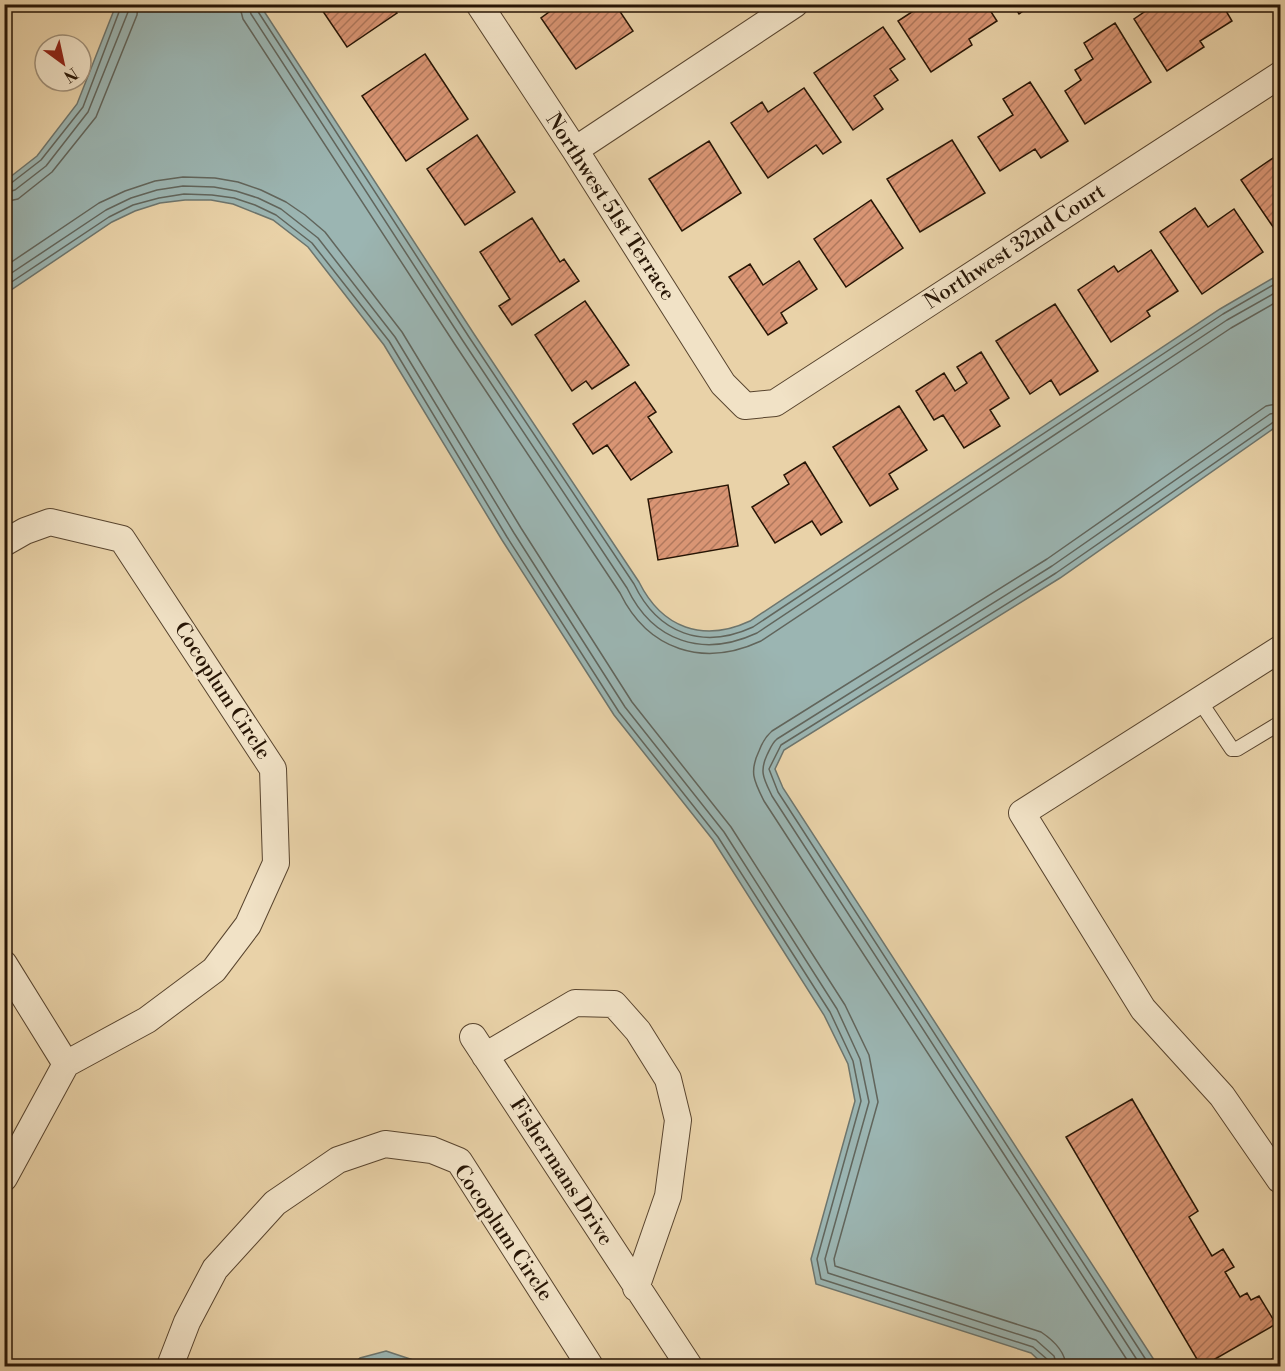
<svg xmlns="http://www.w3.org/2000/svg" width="1285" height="1371" font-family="'Libre Bodoni',serif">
<defs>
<pattern id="building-hatch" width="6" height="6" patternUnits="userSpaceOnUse" patternTransform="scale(1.5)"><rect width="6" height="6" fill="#d99574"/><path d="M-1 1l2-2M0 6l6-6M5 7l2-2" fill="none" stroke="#b0785d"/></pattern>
</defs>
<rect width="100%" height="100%" fill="#e9d2a8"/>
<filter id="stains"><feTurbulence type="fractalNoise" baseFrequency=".00333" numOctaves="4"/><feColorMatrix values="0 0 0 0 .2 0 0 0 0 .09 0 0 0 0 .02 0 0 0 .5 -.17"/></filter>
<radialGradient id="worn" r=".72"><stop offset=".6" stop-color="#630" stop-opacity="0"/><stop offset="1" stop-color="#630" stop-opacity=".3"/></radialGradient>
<path fill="#9bb5b2" stroke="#6d756d" stroke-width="1.5" d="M 116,5 L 260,5 L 474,334 L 639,582 C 662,628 703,643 750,621 L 1220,309 L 1280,274 L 1280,424 L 1060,578 L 784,750 L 775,769 L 783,788 L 1158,1366 L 1045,1366 L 1031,1353 L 816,1284 L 811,1259 L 855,1101 L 848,1064 L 824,1015 L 713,840 L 614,715 L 502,540 L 384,345 L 308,247 L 273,220 L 233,204 L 211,200 L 185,200 L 160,203 L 135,211 L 112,222 L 5,294 L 5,181 L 37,156 L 77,104 Z
M 386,1351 L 416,1361 L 422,1366 L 352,1366 L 360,1358 Z"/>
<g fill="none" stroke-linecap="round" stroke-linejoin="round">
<path stroke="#61655c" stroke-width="1.5" d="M 239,4 L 243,19 L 456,346 L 620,593 C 648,650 703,668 761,641 L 1231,328 L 1280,300
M 248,4 L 251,14 L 463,341 L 627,588 C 653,642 703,658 757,633 L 1227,320 L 1280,290
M 256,4 L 257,10 L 469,337 L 634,584 C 658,634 703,650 753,627 L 1223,314 L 1280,281
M 4,185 L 10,184 L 41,160 L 83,107 L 122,4
M 4,193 L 15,190 L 46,166 L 88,112 L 128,12 L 129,4
M 4,202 L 18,199 L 52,172 L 96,117 L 137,15 L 138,4
M 4,267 L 99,203 L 125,191 L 155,181 L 183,177 L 215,178 L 238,182 L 261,190 L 286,202 L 305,215 L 325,232 L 402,332 L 521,528 L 632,702 L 731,827 L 845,1005 L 869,1055 L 878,1102 L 834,1259 L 835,1266 L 1041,1332 C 1053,1340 1065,1351 1066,1366
M 4,278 L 106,210 L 131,198 L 157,190 L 183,186 L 214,187 L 236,191 L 258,198 L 281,209 L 318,238 L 395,337 L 514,533 L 625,707 L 724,832 L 837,1009 L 860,1059 L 869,1102 L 825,1259 L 828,1273 L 1036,1340 L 1054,1356 L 1057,1366
M 4,287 L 109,217 L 133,205 L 159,198 L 184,194 L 212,195 L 234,198 L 255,205 L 276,215 L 312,243 L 389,341 L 507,537 L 619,712 L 718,837 L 830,1012 L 853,1061 L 861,1101 L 817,1259 L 821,1279 L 1033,1347 L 1048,1360 L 1049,1366
M 1131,1366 L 764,801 C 754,781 749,772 759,751 C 762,743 765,737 772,731 L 1047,559 L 1266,406 L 1280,403
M 1141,1366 L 772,796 C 764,779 759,772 767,755 C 770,749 772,743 777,739 L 1052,566 L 1270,414 L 1280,412
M 1150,1366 L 778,792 L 769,769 L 781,745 L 1056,573 L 1275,421 L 1280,419"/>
</g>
<path fill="url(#building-hatch)" stroke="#271505" stroke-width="1.5" d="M 318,4 L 391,4 L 397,13 L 347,47 Z
M 560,4 L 615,4 L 633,31 L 576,69 L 541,18 Z
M 924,4 L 986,4 L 997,21 L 969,39 L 972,45 L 931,72 L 898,21 Z
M 1013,4 L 1033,4 L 1019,14 Z
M 1156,4 L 1222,4 L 1232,21 L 1200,41 L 1204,47 L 1167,71 L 1134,19 Z
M 1115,23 L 1151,82 L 1085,124 L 1065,91 L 1081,80 L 1075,70 L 1093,59 L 1084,43 Z
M 883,27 L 905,59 L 890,69 L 898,80 L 874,96 L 883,109 L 853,130 L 814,73 Z
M 425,54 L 468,119 L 406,161 L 362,96 Z
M 1030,82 L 1068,141 L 1041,158 L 1035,149 L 1000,171 L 978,137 L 1013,115 L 1003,99 Z
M 804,88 L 841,142 L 823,154 L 816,145 L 768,178 L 731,123 L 762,102 L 768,112 Z
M 477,135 L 515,192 L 465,225 L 427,169 Z
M 952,140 L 985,193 L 920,232 L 887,179 Z
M 709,141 L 741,193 L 682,231 L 649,179 Z
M 1273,158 L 1280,168 L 1280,237 L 1241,180 Z
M 871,200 L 903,248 L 846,287 L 814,239 Z
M 1195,208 L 1208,227 L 1234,209 L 1263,252 L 1202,294 L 1160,232 Z
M 532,218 L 560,262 L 564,259 L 579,281 L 512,325 L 499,306 L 510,299 L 480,252 Z
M 1151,250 L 1178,291 L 1147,311 L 1150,316 L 1111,342 L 1078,290 L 1114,266 L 1118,272 Z
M 799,261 L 817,289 L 781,313 L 787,323 L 768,335 L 729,277 L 750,264 L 763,285 Z
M 585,301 L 629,365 L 592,389 L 586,381 L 572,391 L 535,335 Z
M 1055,304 L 1098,371 L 1060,395 L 1051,380 L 1030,394 L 996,341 Z
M 981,352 L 1009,398 L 990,410 L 1000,426 L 964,448 L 943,415 L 934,420 L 916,391 L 944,373 L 955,391 L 967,383 L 957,367 Z
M 635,382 L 656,412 L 648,417 L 672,452 L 631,480 L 607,445 L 593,454 L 573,424 Z
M 899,406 L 927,450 L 889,474 L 898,489 L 870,506 L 833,447 Z
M 805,462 L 842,522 L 821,535 L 812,521 L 775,543 L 752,507 L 789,484 L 784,475 Z
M 728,485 L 738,546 L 658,560 L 648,499 Z
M 1132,1099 L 1198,1211 L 1189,1217 L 1212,1256 L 1223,1249 L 1234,1267 L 1225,1272 L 1240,1297 L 1247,1293 L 1251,1300 L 1259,1296 L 1276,1324 L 1203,1366 L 1201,1366 L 1066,1137 Z
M 1280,1354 L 1280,1366 L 1261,1366 Z"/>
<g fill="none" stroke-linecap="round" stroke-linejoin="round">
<defs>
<path id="lane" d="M 1199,700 L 1232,749 L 1237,749 L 1280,723"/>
<path id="street" d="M 479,4 L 575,150 L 723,384 L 745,406 L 775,403 L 1280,75
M 575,150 L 795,4
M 4,543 L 25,531 L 50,522 L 122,539 L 273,769 L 276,863 L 248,925 L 214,970 L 147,1020 L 66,1064 L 4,1178
M 1280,649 L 1022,813 L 1143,1009 L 1222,1096 L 1280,1180
M 4,964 L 66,1064
M 473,1037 L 689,1366
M 485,1056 L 575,1003 L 614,1004 L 638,1031 L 668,1079 L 678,1120 L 668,1196 L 636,1288
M 170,1366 L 187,1322 L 215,1269 L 275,1203 L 338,1160 L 385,1144 L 432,1150 L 459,1161 L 590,1366"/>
</defs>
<use href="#lane" stroke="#58442e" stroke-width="16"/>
<use href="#street" stroke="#58442e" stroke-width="28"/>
<use href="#lane" stroke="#f1e2c6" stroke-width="14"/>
<use href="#street" stroke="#f1e2c6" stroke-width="26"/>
</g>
<g text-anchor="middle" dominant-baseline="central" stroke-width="4.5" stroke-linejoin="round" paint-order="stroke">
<g font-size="21" fill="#271505" stroke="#f1e2c6">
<text transform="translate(610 207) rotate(57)">Northwest 51st Terrace</text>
<text transform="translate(1015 247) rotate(-33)">Northwest 32nd Court</text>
<text transform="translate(222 691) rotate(57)">Cocoplum Circle</text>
<text transform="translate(561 1172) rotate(57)">Fishermans Drive</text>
<text transform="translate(503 1233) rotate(56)">Cocoplum Circle</text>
</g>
</g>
<rect width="1285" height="1371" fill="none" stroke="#e9d2a8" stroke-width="24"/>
<rect x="6" y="6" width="1273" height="1359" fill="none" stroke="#271505" stroke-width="3"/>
<rect x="12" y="12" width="1261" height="1347" fill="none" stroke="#271505" stroke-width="1.5"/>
<g transform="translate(63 63) rotate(147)"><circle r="28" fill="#f1e2c6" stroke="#a09079" stroke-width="1.5"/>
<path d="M0-4.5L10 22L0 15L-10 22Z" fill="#8f2418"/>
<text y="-9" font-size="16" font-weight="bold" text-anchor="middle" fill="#271505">N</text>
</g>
<rect width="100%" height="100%" filter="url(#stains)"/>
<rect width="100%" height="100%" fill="url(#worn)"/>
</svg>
